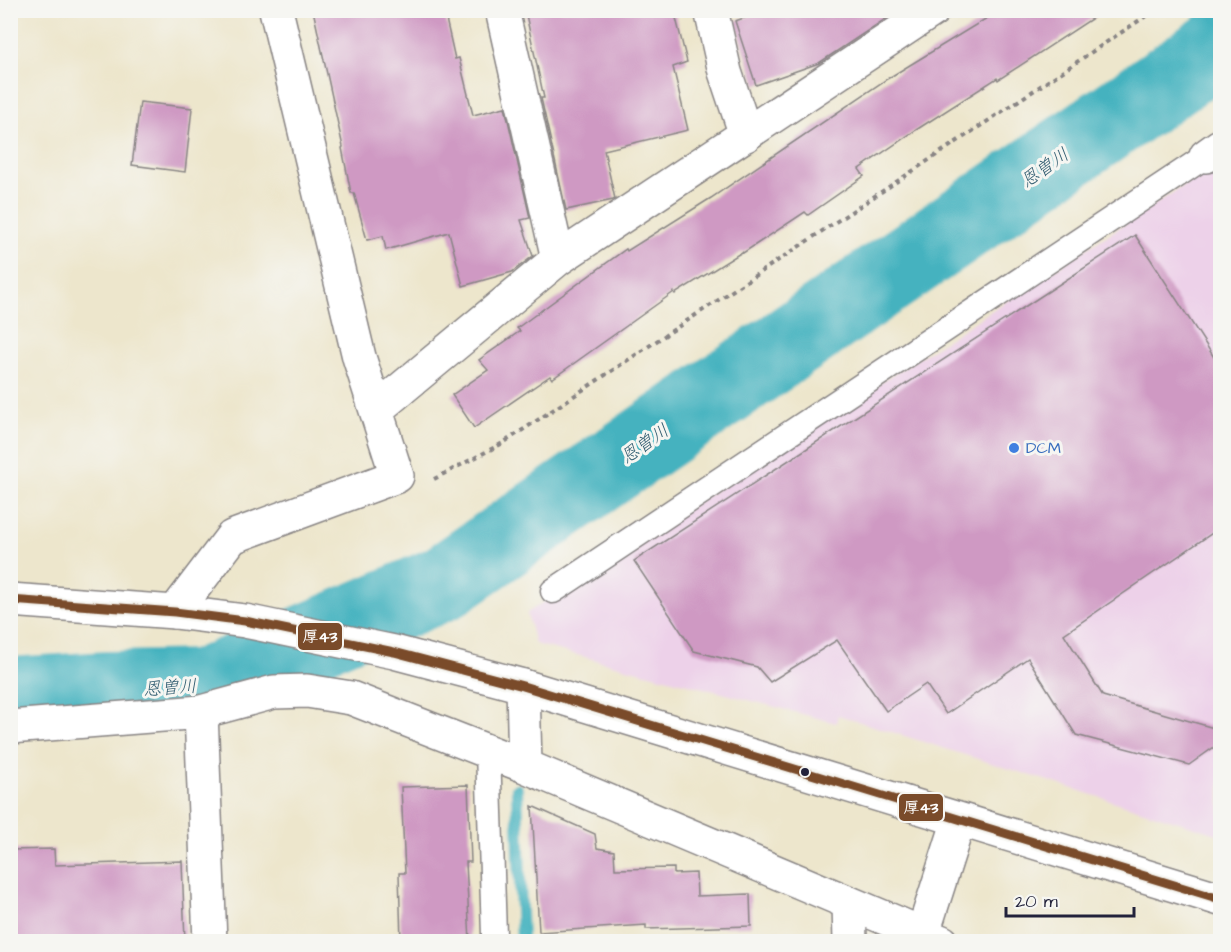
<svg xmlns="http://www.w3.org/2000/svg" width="1231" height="952" font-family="'Architects Daughter','Klee One',sans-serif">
<rect width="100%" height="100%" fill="#f6f6f2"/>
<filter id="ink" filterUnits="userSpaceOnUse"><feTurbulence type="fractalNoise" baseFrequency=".0167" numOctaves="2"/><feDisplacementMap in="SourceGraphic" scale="12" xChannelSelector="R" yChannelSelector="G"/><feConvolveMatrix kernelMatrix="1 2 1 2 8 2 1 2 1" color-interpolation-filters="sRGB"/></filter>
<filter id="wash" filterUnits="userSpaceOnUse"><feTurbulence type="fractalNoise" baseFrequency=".008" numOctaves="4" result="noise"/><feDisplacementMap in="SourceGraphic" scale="24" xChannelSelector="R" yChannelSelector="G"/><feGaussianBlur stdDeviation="1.35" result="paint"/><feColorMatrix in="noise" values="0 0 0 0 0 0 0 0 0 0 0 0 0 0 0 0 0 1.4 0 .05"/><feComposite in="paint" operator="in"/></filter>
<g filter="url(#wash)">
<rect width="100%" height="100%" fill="#ede6cc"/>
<path fill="#edd1e9" d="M 1220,162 L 1220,835 L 838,715 L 836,723 L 535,644 L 527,613 Z"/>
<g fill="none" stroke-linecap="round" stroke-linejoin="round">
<path stroke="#44b2bf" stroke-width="12" d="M 517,789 L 522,942"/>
<path stroke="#44b2bf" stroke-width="76" d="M 10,695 L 109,689 L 202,687 L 443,583 L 1220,46"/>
</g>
<g id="blocks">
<path fill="#cf99c3" d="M 313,10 L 444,10 L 455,59 L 459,58 L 473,115 L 505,107 L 530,218 L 521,220 L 533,256 L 512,272 L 463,286 L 449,232 L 386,250 L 383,236 L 367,240 L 354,193 L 351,193 L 342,148 L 343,147 Z
M 525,10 L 674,10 L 687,62 L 673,67 L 688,130 L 604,150 L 615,199 L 613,200 L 566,210 L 541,98 L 544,98 Z
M 768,10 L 886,10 L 887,18 L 819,63 L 756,85 L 735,21 Z
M 1000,10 L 1105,10 L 998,80 L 997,78 L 916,130 L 859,169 L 864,176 L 808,215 L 805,212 L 743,253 L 742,252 L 675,294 L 674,292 L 552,379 L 550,376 L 474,428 L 452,395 L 488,370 L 479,360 L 520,331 L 517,328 L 626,249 L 627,251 L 711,198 L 887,79 Z
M 140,102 L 192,108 L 185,172 L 132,165 Z
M 1135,235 L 1221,368 L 1221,527 L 1064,634 L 1103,696 L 1221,730 L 1221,742 L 1189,765 L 1076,735 L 1028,658 L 946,714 L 926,684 L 886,711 L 837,640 L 770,682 L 757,667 L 694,651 L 634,561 Z
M 468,785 L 471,862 L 466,862 L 470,942 L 401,942 L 399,873 L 405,873 L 401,787 Z
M 532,806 L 595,834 L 597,848 L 614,851 L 615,869 L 674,868 L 674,874 L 696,873 L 697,896 L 750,894 L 751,926 L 646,929 L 646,925 L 539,932 Z
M 54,849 L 55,865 L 182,861 L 185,942 L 10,942 L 10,850 Z"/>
</g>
</g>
<g filter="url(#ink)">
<use href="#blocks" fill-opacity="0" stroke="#888484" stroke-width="1.5"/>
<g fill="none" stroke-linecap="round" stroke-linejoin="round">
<defs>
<path id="service" d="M 553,591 L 1206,156
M 488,751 L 494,934"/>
<path id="minor" d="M 502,10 L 558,259
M 711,10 L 725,72 L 746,135
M 1206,156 L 1220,146
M 377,409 L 558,259 L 933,10
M 175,612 L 232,537 L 397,476 L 359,357 L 276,10
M 523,686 L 525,766 L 942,942
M 201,712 L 210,942
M 10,727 L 201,712 L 274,692 L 307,691 L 351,698 L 525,766
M 923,933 L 959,820"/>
<path id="tertiary" d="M 849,903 L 850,942"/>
<path id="secondary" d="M 10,600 L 175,612 L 245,621 L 394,652 L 523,686 L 1220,899"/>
</defs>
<use href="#service" stroke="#888484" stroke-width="27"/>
<use href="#minor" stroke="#888484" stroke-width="36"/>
<use href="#tertiary" stroke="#888484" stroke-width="36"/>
<use href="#secondary" stroke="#888484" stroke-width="36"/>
<path stroke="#888484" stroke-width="4" stroke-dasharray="4.5 4.5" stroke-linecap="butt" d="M 434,479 L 503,443 L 1155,10"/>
<use href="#service" stroke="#fff" stroke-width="24"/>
<use href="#minor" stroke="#fff" stroke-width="33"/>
<use href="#tertiary" stroke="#fff" stroke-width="33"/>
<use href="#secondary" stroke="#fff" stroke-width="33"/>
<defs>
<path id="bus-1" d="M 10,600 L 175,612 L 245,621 L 394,652 L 523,686 L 1220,899"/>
</defs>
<use href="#bus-1" stroke="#f6f6f2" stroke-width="14"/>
<use href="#bus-1" stroke="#7a4b2a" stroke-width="9"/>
</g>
</g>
<circle fill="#3f7fe0" stroke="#f6f6f2" stroke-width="2" cx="1014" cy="448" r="6"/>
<circle fill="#22223b" stroke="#f6f6f2" stroke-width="2" cx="805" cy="772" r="5"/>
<g text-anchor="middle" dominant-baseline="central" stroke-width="6" stroke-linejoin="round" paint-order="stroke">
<g font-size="16" fill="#366cbe" stroke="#f6f6f2" text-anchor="start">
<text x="1026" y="448">DCM</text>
</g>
<g font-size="18" font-style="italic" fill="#305c70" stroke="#f6f6f2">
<text transform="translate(1045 168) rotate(-35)">恩曽川</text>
<text transform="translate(645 444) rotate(-35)">恩曽川</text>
<text transform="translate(170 688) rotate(-4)">恩曽川</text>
</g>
</g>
<g stroke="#f6f6f2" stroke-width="2">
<rect x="297" y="622" width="46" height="29" rx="6" fill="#7a4b2a"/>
<rect x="898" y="793" width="46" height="29" rx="6" fill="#7a4b2a"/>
</g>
<g font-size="16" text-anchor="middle" font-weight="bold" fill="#fff">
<text x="320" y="642">厚43</text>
<text x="921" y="813">厚43</text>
</g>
<rect width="1231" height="952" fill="none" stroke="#f6f6f2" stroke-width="36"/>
<path d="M1006 907v9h128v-9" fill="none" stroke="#22223b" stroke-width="3"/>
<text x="1015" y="907" font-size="18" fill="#22223b" stroke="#f6f6f2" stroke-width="4.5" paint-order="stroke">20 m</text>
</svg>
